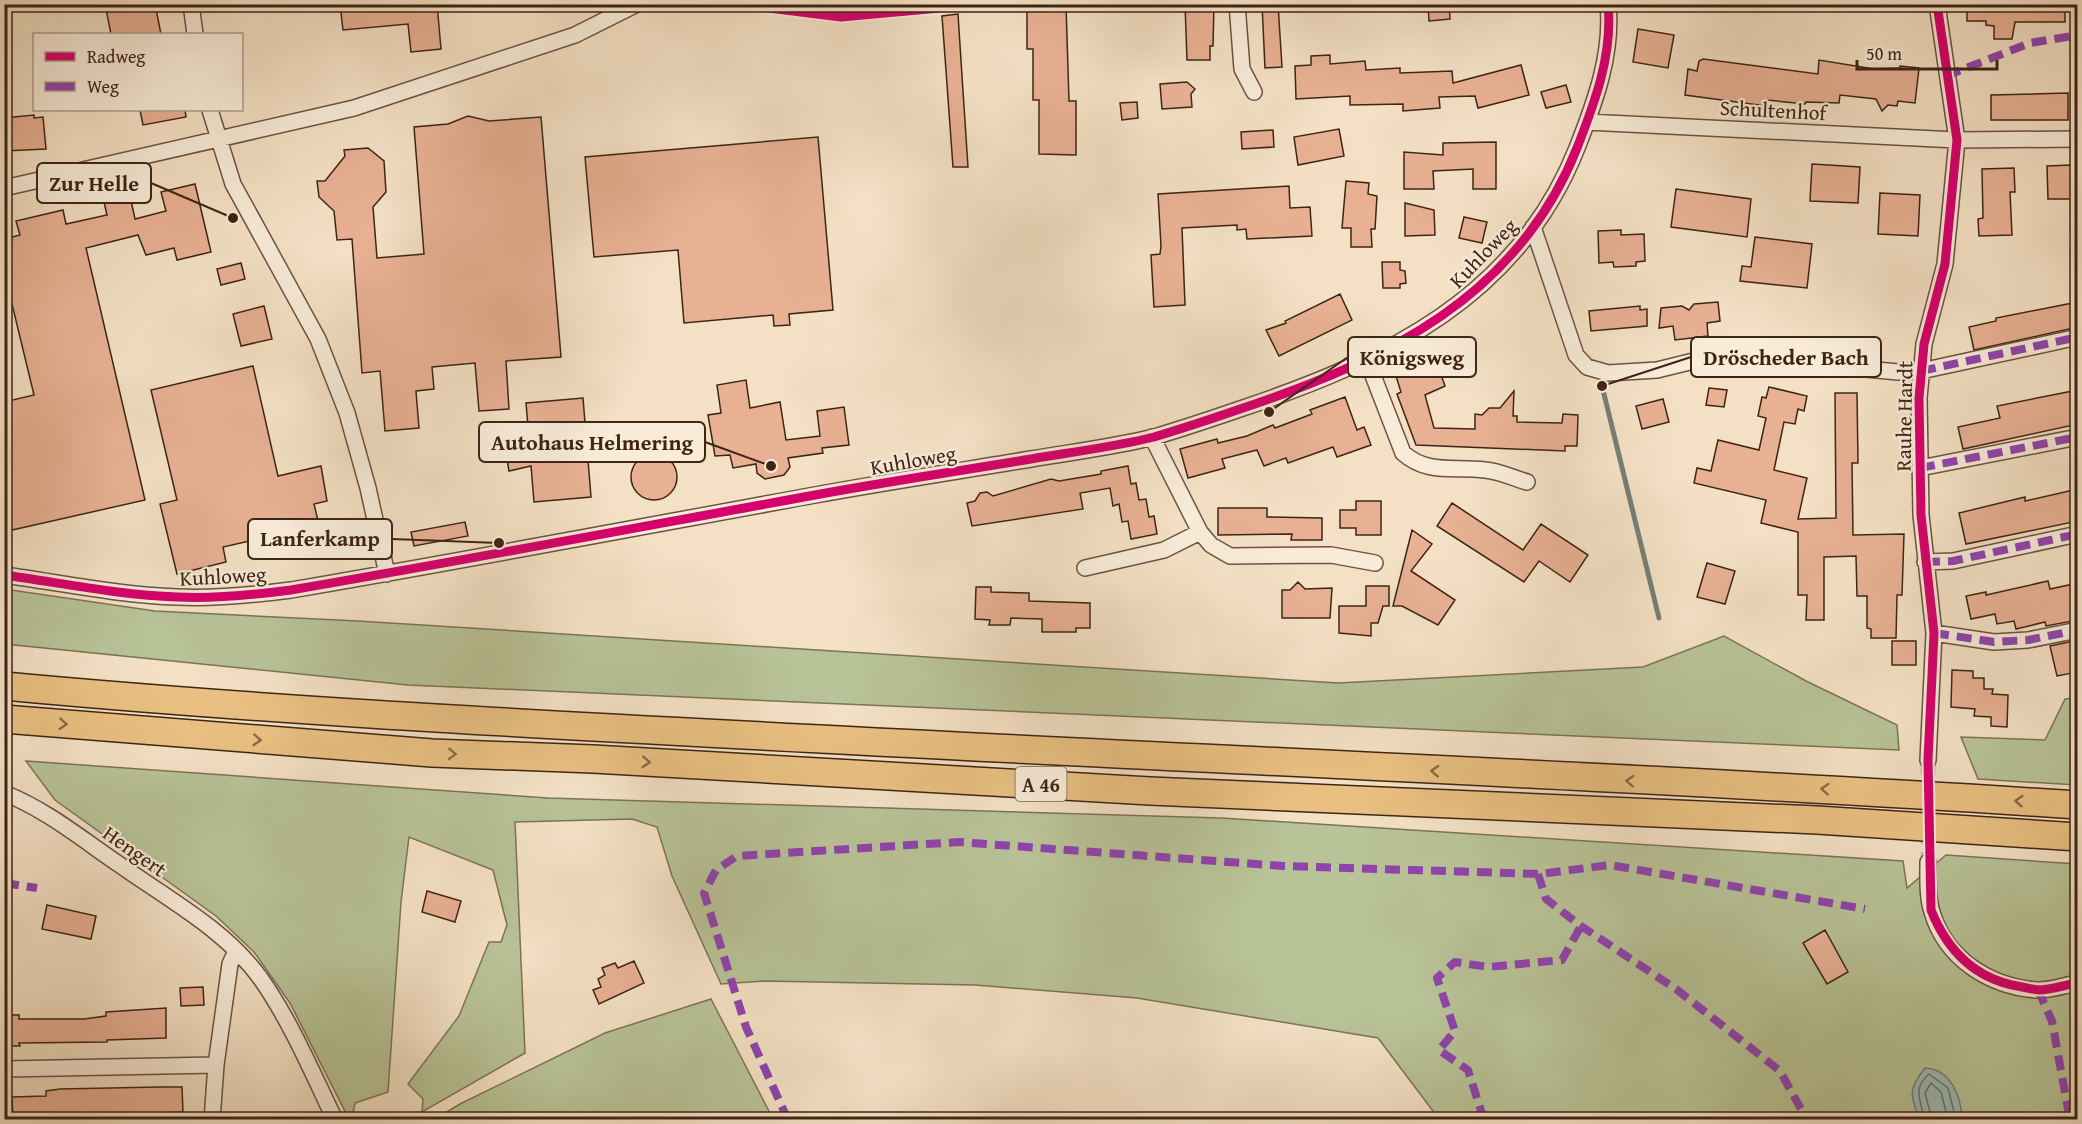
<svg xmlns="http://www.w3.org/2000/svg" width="2082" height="1124" font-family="'Gentium Book Plus',serif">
<rect width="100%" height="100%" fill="#f4e1c5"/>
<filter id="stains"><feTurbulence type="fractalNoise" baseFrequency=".00333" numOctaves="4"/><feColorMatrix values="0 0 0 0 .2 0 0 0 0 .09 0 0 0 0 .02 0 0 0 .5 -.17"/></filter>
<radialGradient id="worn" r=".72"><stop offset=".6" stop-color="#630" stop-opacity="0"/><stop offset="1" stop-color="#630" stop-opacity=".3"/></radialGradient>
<path fill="#b8c397" stroke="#7b7456" stroke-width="1.5" d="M 4,589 L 155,611 L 358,621 L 1338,683 L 1643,667 L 1724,636 L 1806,681 L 1897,725 L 1899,750 L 408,685 L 5,644 Z
M 2077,698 L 2077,785 L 1978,779 L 1961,737 L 2045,740 L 2065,699 Z
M 26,761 L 548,798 L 1221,818 L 1903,861 L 1907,888 L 1946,855 L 2077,864 L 2077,1119 L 1439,1119 L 1378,1038 L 1137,998 L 975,985 L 764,981 L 721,984 L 672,876 L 657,827 L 632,819 L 515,822 L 525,1053 L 422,1112 L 423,1099 L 408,1084 L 459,1016 L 489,942 L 501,942 L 507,925 L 493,870 L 409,837 L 401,902 L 388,1092 L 355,1103 L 352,1119 L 349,1119 L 290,1003 L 254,952 L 216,916 L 55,800 Z
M 711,999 L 773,1119 L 435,1119 L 460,1104 L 605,1033 Z"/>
<path fill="#9cbcb8" stroke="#767f77" stroke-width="1.5" d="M 1925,1068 C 1951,1069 1961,1097 1962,1119 L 1919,1119 C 1911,1094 1907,1091 1925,1068 Z"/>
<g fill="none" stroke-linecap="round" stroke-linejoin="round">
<path stroke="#6d7066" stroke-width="1.5" d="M 1924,1120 C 1922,1101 1911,1089 1929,1074 L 1948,1088 L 1956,1120
M 1932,1120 L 1925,1093 L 1931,1083 L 1941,1092 L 1948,1120"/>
<path stroke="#767f77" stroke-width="5" d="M 1602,386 L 1659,618"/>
</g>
<path fill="#e8b194" stroke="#3e2415" stroke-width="1.5" d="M 105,4 L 155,4 L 161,34 L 111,34 Z
M 340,4 L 437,4 L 441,49 L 411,52 L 408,24 L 343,30 Z
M 1027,4 L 1066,4 L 1069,101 L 1076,101 L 1076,155 L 1039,154 L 1039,100 L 1033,100 L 1033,49 L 1027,49 Z
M 1185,4 L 1214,4 L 1213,46 L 1210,46 L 1210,60 L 1187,60 Z
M 1262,4 L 1278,4 L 1282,67 L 1265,68 Z
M 1428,4 L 1449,4 L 1450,19 L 1429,21 Z
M 1967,4 L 2065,4 L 2065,22 L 2015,22 L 2012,39 L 1994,39 L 1994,26 L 1986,25 L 1986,21 L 1967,21 Z
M 958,14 L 962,76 L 968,167 L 953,167 L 942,16 Z
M 1638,29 L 1674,35 L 1668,68 L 1633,62 Z
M 1330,55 L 1330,64 L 1365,61 L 1366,70 L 1400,68 L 1400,73 L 1452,71 L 1453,83 L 1521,65 L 1529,95 L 1478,108 L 1475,96 L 1439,97 L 1440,108 L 1403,111 L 1403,104 L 1350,105 L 1350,96 L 1296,99 L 1295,66 L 1311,65 L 1311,56 Z
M 1703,59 L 1818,74 L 1819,60 L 1874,69 L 1900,68 L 1900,66 L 1919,68 L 1915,103 L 1898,101 L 1897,106 L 1888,105 L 1882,111 L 1876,99 L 1840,95 L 1839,103 L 1806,102 L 1805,104 L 1767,100 L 1766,106 L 1685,95 L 1688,69 L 1697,71 L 1699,61 Z
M 1187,82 L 1195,89 L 1191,94 L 1192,107 L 1162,109 L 1160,84 Z
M 1566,85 L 1571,102 L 1546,108 L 1541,92 Z
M 2068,93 L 2068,120 L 1991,120 L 1991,95 Z
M 1137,102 L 1138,118 L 1122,120 L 1120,103 Z
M 140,110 L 185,110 L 186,117 L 143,125 Z
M 34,115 L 34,118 L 43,117 L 46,149 L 4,151 L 4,118 Z
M 468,116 L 489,121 L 541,117 L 561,357 L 506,361 L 509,409 L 479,411 L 475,363 L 432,367 L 434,389 L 416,391 L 419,428 L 385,431 L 380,371 L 362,373 L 352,239 L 337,240 L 334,211 L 319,197 L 317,181 L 325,181 L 345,156 L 344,150 L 368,148 L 384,161 L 386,192 L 373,207 L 377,258 L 424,254 L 414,127 L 448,124 Z
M 1339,129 L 1344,156 L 1298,165 L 1294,137 Z
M 1273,130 L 1274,147 L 1242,149 L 1241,132 Z
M 818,137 L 833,310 L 789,314 L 790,325 L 774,326 L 773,315 L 684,323 L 678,250 L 594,257 L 585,157 Z
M 1496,142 L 1496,189 L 1473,189 L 1473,169 L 1433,171 L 1434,189 L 1404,189 L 1404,152 L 1443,155 L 1443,143 Z
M 1812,164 L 1860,167 L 1858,203 L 1810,201 Z
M 2072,165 L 2073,199 L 2048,199 L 2047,166 Z
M 2014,168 L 2015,192 L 2010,192 L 2012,235 L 1979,236 L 1978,219 L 1983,218 L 1982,169 Z
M 1346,181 L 1369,183 L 1368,194 L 1377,196 L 1375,229 L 1371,229 L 1372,247 L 1351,247 L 1351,228 L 1342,228 Z
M 195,184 L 211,252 L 177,260 L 174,248 L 146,255 L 138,235 L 86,248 L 145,500 L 12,530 L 4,499 L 4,402 L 34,395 L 4,271 L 4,239 L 20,235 L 16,221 L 63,210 L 66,224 L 107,215 L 104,202 L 130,196 L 135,219 L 166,211 L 161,192 Z
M 1289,186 L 1290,208 L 1310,207 L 1312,236 L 1247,239 L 1246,229 L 1237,230 L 1237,225 L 1182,228 L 1185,305 L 1154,307 L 1151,255 L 1160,254 L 1161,246 L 1158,194 Z
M 1676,189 L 1751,199 L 1747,237 L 1671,227 Z
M 1880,193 L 1920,195 L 1918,236 L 1878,234 Z
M 1405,203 L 1434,210 L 1435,235 L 1405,236 Z
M 1464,217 L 1487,222 L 1482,243 L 1459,238 Z
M 1621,230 L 1621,235 L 1644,234 L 1645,261 L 1636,262 L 1636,266 L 1614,267 L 1613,262 L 1599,263 L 1598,231 Z
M 1755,237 L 1812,244 L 1807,288 L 1740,281 L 1742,266 L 1751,267 Z
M 1382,262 L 1400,262 L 1400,270 L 1405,271 L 1406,283 L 1400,284 L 1400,288 L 1383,288 Z
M 241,263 L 245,279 L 221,285 L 217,269 Z
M 1340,294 L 1352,320 L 1279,356 L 1266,330 L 1286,323 L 1285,321 Z
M 1718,302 L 1720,321 L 1707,323 L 1708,336 L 1675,340 L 1673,326 L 1659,328 L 1661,308 L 1682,306 L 1689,310 L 1694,304 Z
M 2078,302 L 2078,327 L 1974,350 L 1969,327 L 1996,321 L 1996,318 Z
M 264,306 L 272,339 L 241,346 L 233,314 Z
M 1640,306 L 1640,310 L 1647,309 L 1647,326 L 1591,331 L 1589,311 Z
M 1409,365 L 1429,373 L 1439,369 L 1445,386 L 1425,395 L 1434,428 L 1475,429 L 1475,414 L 1482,415 L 1489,408 L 1500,408 L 1514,391 L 1513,416 L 1517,416 L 1517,422 L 1562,423 L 1563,414 L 1578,415 L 1577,446 L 1565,446 L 1565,451 L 1416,445 L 1397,394 L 1401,392 L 1396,376 L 1406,372 Z
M 253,366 L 278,476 L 321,466 L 327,501 L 314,504 L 319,525 L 223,547 L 226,562 L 177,574 L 160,504 L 177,500 L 151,390 Z
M 746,380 L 750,408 L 780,402 L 786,440 L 820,436 L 817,411 L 844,407 L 849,445 L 822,448 L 823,453 L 788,458 L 790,467 L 784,475 L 765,479 L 757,473 L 756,464 L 733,468 L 730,455 L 715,456 L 708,415 L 721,413 L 717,385 Z
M 1769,387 L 1807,396 L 1804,411 L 1798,409 L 1795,424 L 1784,422 L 1774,470 L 1807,478 L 1798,519 L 1836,518 L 1835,393 L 1857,393 L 1858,463 L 1852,463 L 1853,535 L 1904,534 L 1902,595 L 1897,595 L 1896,638 L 1871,638 L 1871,629 L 1867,628 L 1867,596 L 1857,596 L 1856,556 L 1824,557 L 1824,620 L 1806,620 L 1807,595 L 1798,595 L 1798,532 L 1761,523 L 1766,500 L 1694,483 L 1697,468 L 1711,471 L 1718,440 L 1759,450 L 1766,418 L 1758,416 L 1762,397 L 1766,398 Z
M 1709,388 L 1727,390 L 1724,407 L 1706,405 Z
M 2078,390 L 2078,424 L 1963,449 L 1958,427 L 2000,418 L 1997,406 Z
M 1345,397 L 1357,430 L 1364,427 L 1371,445 L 1337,457 L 1333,447 L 1288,463 L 1286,458 L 1264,466 L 1257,450 L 1222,459 L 1225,468 L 1188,478 L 1180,449 L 1217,439 L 1218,443 L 1247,436 L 1273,425 L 1275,428 L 1312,414 L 1310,410 Z
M 583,398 L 591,497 L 534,502 L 531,466 L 509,471 L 506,454 L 530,450 L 526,403 Z
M 1663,399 L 1669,422 L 1642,429 L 1636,406 Z
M631 477a23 23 0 1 1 46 0a23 23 0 1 1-46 0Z
M 1128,466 L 1131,484 L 1136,483 L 1139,500 L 1146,499 L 1149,517 L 1154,516 L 1157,534 L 1131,539 L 1128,521 L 1122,522 L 1119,504 L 1113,506 L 1110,488 L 1080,493 L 1083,509 L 972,526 L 967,503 L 975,501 L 980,493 L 987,492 L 993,496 L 1051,479 L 1059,481 L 1101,474 L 1101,471 Z
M 2078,489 L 2078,521 L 1966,544 L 1959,513 L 2025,497 L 2025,501 Z
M 1356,501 L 1381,501 L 1381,535 L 1356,535 L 1356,528 L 1340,528 L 1340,510 L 1356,510 Z
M 1452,503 L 1523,550 L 1541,524 L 1588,555 L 1570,582 L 1539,561 L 1524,582 L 1437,526 Z
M 1218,508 L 1267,508 L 1267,517 L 1322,518 L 1322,540 L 1291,540 L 1292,534 L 1218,535 Z
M 465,522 L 468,536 L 414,546 L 411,532 Z
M 1412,530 L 1432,544 L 1411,571 L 1455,600 L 1438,625 L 1402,606 L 1393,606 Z
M 1707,563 L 1735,571 L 1725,604 L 1697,597 Z
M 2048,581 L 2050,589 L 2078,583 L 2078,620 L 2046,626 L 2045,622 L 2016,629 L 2014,621 L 1997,624 L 1995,614 L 1971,619 L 1966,596 L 1986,592 L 1986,595 Z
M 1298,582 L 1305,589 L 1332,588 L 1330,618 L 1282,618 L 1282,590 L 1290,590 Z
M 1366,586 L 1389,586 L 1389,606 L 1383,606 L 1378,623 L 1371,623 L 1371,636 L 1339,633 L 1339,606 L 1366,606 Z
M 976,587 L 991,587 L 991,592 L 1029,593 L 1029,601 L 1090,603 L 1090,628 L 1076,628 L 1076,632 L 1042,632 L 1042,619 L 1011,618 L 1010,625 L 989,625 L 990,620 L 975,619 Z
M 2078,640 L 2078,672 L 2057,676 L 2050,646 Z
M 1892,641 L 1916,641 L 1916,665 L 1892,665 Z
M 1952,670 L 1973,671 L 1973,678 L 1984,678 L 1984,689 L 1993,689 L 1992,694 L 2008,695 L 2007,727 L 1991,726 L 1991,717 L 1974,716 L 1975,709 L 1951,707 Z
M 427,891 L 461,901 L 455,922 L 422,912 Z
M 47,905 L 96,916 L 91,939 L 42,929 Z
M 1825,930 L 1848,972 L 1827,984 L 1803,943 Z
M 634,961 L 644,983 L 599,1004 L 593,990 L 601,987 L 598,979 L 605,975 L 602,968 L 615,963 L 618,968 Z
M 203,987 L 204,1005 L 181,1006 L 180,988 Z
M 166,1008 L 166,1038 L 107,1040 L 107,1042 L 19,1043 L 20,1046 L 4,1046 L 4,1015 L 19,1015 L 19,1019 L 84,1019 L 106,1016 L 106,1012 Z
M 159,1087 L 182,1087 L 183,1112 L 13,1119 L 12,1097 L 46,1096 L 46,1091 L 60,1089 Z"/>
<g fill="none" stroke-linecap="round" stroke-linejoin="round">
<path stroke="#d0bba2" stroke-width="15" stroke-dasharray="15 8" stroke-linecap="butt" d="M 1928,760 L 1928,862"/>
<defs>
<path id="street" d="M 191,4 L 195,34
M 1237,4 L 1242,69 L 1254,92
M 210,110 L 233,184 L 318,339 L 347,413 L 368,488 L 387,574
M 1587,122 L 1957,140 L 2078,139
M 4,188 L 354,108 L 575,35 L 637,4
M 1533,227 L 1576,355 L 1587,367 L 1608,373 L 1657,370 L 1718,355 L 1898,372 L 1921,371 L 2078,337
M 1367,360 L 1403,453 C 1428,475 1454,466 1485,470 C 1499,471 1513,478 1527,482
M 1152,437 L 1200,532 L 1211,545 L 1230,556 L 1331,555 L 1375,563
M 1920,468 L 2078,437
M 1925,562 L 1953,561 L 2078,534
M 1085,568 L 1164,550 L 1200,532
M 4,575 C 62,583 119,595 177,597 C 215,599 253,595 291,590 C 466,560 640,527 815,495 C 886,482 959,471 1031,459 C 1072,452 1114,447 1154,437 C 1184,428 1214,418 1243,408 C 1386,360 1518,297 1577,148 C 1595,102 1613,54 1608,4
M 1934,633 L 1994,642 L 2028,640 L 2078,630
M 1928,760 L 1934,633 L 1921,515 L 1919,398 L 1924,344 L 1945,264 L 1957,140 L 1937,4
M 4,793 C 47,810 83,840 120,865 C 168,899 226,930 261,979 C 291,1022 312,1072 335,1120
M 1928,862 C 1928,878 1927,897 1932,912 C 1946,959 1989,986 2036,990 C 2049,991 2065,985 2078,983
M 4,1069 L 216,1065
M 212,1120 L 216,1065 L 230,964 L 236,951"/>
<path id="highway" d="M 4,686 C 251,709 497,722 744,735 C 1188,759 1633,776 2078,805
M 4,719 L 432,753 L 593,759 L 1150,791 L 1817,820 L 2078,837"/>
</defs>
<use href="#street" stroke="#6c5341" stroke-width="18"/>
<use href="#highway" stroke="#3e2415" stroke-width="30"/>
<use href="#street" stroke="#f8ecd9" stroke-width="15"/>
<use href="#highway" stroke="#eac082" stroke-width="27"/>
<path stroke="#8e44ad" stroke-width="8" stroke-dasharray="15 8" stroke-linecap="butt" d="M 1946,76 L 2030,43 L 2078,35
M 1921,371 L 2078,337
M 1920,468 L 2078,437
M 1925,562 L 1953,561 L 2078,534
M 1934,633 L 1994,642 L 2028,640 L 2078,630
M 1538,874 L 1546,899 L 1581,926 L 1676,989 L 1780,1071 L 1807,1120
M 4,883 L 37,888
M 2038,990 L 2052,1021 L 2070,1120
M 788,1120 L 746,1027 L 704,893 L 716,870 L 737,856 L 959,842 L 1283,866 L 1540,874 L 1610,865 L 1865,909
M 1484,1120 L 1468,1070 L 1439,1050 L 1455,1031 L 1437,978 L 1455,962 L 1488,967 L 1562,960 L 1581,926"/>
<defs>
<path id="cycleway" d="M 735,4 L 841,17 L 940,8 L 945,4
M 1937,4 L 1957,140 L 1945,264 L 1924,344 L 1919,398 L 1921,515 L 1934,633 L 1928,760 L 1931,910 C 1947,950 1974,978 2017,986 C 2025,987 2033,990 2041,990 C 2053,989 2065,985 2078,983
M 4,575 C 62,583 119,595 177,597 C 215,599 253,595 291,590 C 466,560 640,527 815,495 C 886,482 959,471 1031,459 C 1072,452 1114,447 1154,437 C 1184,428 1214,418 1243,408 C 1386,360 1518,297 1577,148 C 1595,102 1613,54 1608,4"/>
</defs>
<use href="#cycleway" stroke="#f8ecd9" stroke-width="13"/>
<use href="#cycleway" stroke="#d6006c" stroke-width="9"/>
</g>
<defs><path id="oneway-chevron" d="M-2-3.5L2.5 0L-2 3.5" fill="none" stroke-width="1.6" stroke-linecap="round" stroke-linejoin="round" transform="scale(1.5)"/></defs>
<g stroke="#8b6a46">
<use href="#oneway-chevron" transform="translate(63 724) rotate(5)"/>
<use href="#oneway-chevron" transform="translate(257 740) rotate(4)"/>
<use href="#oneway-chevron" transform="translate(452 754) rotate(2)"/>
<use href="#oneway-chevron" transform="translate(646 762) rotate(3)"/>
<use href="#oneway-chevron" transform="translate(1435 771) rotate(-177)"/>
<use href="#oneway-chevron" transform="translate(1630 781) rotate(-177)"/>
<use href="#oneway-chevron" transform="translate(1825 789) rotate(-176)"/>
<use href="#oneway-chevron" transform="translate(2019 801) rotate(-176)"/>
</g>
<g text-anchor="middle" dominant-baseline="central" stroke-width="4.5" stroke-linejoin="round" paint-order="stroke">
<rect fill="#f8ecd9" stroke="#766050" stroke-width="1.5" x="1015.5" y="767" width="51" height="34" rx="4.5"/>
<g font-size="20" font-weight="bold" fill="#3e2415">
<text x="1041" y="784">A 46</text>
</g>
<g font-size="21" fill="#3e2415" stroke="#f8ecd9">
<text transform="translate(1773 110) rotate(3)">Schultenhof</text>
<text transform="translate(1483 253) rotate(-46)">Kuhloweg</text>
<text transform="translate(1904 416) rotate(-89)">Rauhe Hardt</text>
<text transform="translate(913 460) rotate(-10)">Kuhloweg</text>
<text transform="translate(223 576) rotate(-3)">Kuhloweg</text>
<text transform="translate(135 851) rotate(35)">Hengert</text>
</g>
</g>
<path fill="none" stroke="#3e2415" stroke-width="2" d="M233 218L151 183M1602 386L1691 357M1269 412L1348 357M771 466L705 442M499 543L392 539"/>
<g fill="#3e2415" stroke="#f8ecd9" stroke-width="2">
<circle cx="233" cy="218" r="6"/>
<circle cx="1602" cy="386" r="6"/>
<circle cx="1269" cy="412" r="6"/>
<circle cx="771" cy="466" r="6"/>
<circle cx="499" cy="543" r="6"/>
</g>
<g fill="#f8ecd9" stroke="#3e2415" stroke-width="2">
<rect x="37" y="163" width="114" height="40" rx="6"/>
<rect x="1691" y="337" width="190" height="40" rx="6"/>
<rect x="1348" y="337" width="128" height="40" rx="6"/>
<rect x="479" y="422" width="226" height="40" rx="6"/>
<rect x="248" y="519" width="144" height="40" rx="6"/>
</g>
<g font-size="22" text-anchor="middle" font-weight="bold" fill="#3e2415">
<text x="94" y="191">Zur Helle</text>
<text x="1786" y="365">Dröscheder Bach</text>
<text x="1412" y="365">Königsweg</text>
<text x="592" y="450">Autohaus Helmering</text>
<text x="320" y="546">Lanferkamp</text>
</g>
<rect width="2082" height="1124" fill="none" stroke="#f4e1c5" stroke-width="24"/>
<rect x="6" y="6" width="2070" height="1112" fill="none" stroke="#3e2415" stroke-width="3"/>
<rect x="12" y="12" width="2058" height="1100" fill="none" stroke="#3e2415" stroke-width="1.5"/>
<rect x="33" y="33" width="210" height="78" fill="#f8ecd9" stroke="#ae9c8b" stroke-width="1.5"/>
<rect x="45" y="52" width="30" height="9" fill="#d6006c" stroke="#ae9c8b" stroke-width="1.5"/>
<text x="87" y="63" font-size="18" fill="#3e2415">Radweg</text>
<rect x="45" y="82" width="30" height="9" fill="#8e44ad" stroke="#ae9c8b" stroke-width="1.5"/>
<text x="87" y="93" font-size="18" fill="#3e2415">Weg</text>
<path d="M1857 60v9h140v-9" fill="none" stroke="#3e2415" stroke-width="3"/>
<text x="1866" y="60" font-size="18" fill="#3e2415" stroke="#f8ecd9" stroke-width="4.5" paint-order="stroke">50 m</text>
<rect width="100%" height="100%" filter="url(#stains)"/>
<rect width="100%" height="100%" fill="url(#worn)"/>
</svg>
